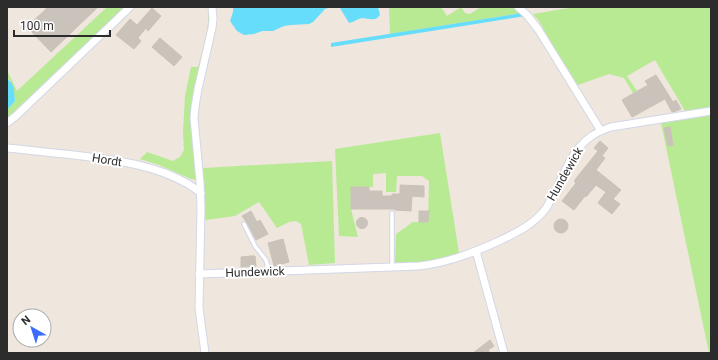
<svg xmlns="http://www.w3.org/2000/svg" width="718" height="360" font-family="Roboto,sans-serif">
<rect width="100%" height="100%" fill="#efe6dd"/>
<path fill="#b8ea94" d="M 107,7 L 125,7 L 7,118 L 7,110 L 15,101 L 14,94 L 10,80 L 7,79 L 7,70 L 17,91 Z
M 208,7 L 211,7 L 211,16 L 193,103 L 198,180 L 191,179 L 159,165 L 140,159 L 147,152 L 173,161 L 180,157 L 184,150 L 183,132 L 185,96 L 191,67 L 198,67 C 203,48 210,27 208,7 Z
M 389,7 L 441,7 L 447,16 L 461,7 L 465,13 L 470,14 L 481,7 L 515,7 L 522,13 L 390,34 Z
M 575,7 L 711,7 L 711,107 L 685,111 L 655,60 L 627,76 L 637,91 L 633,93 L 624,78 L 609,74 L 575,86 L 539,21 L 533,14 Z
M 711,115 L 711,353 L 709,353 L 661,123 Z
M 440,133 L 459,253 C 439,263 417,262 395,263 L 396,234 L 413,222 L 428,222 L 429,181 L 422,176 L 397,176 L 396,192 L 386,192 L 386,173 L 373,174 L 373,187 L 351,187 L 351,209 L 358,237 L 339,236 L 335,149 Z
M 332,161 L 335,263 L 309,265 L 301,224 L 296,221 L 289,222 L 277,228 L 259,202 L 235,216 L 205,220 L 203,168 Z"/>
<path fill="#66ddfb" d="M 233,7 L 332,7 L 325,9 L 313,22 L 309,24 L 291,25 L 284,26 L 273,31 L 262,31 L 254,34 L 244,35 L 237,31 L 230,21 L 233,12 Z
M 337,7 L 378,7 L 380,15 C 378,17 378,18 375,19 C 371,20 366,18 362,18 C 357,19 354,22 349,23 L 340,8 Z
M 522,13 L 525,16 L 331,47 L 331,43 Z
M 7,79 C 15,83 14,93 15,101 L 7,110 Z"/>
<path fill="#cac3bc" stroke="#cbc2b6" d="M 48,7 L 98,7 L 51,52 L 27,27 Z
M 152,8 L 161,16 L 148,31 L 146,28 L 141,34 L 138,38 L 141,41 L 134,49 L 116,35 L 130,19 L 137,25 Z
M 160,38 L 182,57 L 174,66 L 152,47 Z
M 656,75 L 673,102 L 676,100 L 681,109 L 676,111 L 672,112 L 665,99 L 632,117 L 622,100 L 648,85 L 645,81 Z
M 670,127 L 673,145 L 668,146 L 664,128 Z
M 600,141 L 608,148 L 602,156 L 605,158 L 596,170 L 621,190 L 613,199 L 620,204 L 612,214 L 598,203 L 606,192 L 596,185 L 586,197 L 585,196 L 574,210 L 562,201 L 576,183 L 574,181 L 598,151 L 594,148 Z
M 400,185 L 424,186 L 424,197 L 412,196 L 411,211 L 395,210 L 395,209 L 351,209 L 351,187 L 369,187 L 369,191 L 382,191 L 382,196 L 392,196 L 392,194 L 400,194 Z
M 251,211 L 257,222 L 260,220 L 268,234 L 256,240 L 247,223 L 242,216 Z
M 419,211 L 429,211 L 428,222 L 419,222 Z
M356.5 223a5.5 5.5 0 1 1 11 0a5.5 5.5 0 1 1-11 0Z
M554 226a7 7 0 1 1 14 0a7 7 0 1 1-14 0Z
M 283,239 L 289,262 L 274,266 L 268,243 Z
M 250,256 L 255,256 L 256,266 L 241,267 L 241,257 Z
M 490,340 L 494,346 L 488,350 L 490,353 L 473,353 Z"/>
<g fill="none" stroke-linecap="round" stroke-linejoin="round">
<defs>
<path id="service" d="M 244,224 L 255,246 L 266,260 L 269,272
M 392,267 L 392,213"/>
<path id="minor" d="M 518,7 L 527,15 L 538,29 L 601,131
M 7,123 L 17,115 L 130,7
M 7,148 C 29,150 51,153 74,155 C 113,160 154,164 188,184 C 193,187 197,190 201,193
M 476,251 L 504,353
M 199,274 L 419,266 C 447,263 472,253 497,242 C 516,233 535,224 547,207 C 549,203 551,198 554,194 C 568,165 576,137 611,127 L 711,111
M 205,353 L 199,308 L 201,208 L 200,182 L 194,118 L 195,107 L 198,89 L 212,28 L 213,19 L 212,7"/>
</defs>
<use href="#service" stroke="#d2d7e6" stroke-width="5.5"/>
<use href="#minor" stroke="#d2d7e6" stroke-width="9"/>
<use href="#service" stroke="#fff" stroke-width="3.5"/>
<use href="#minor" stroke="#fff" stroke-width="7"/>
</g>
<g text-anchor="middle" dominant-baseline="central" stroke-width="4" stroke-linejoin="round" paint-order="stroke">
<g font-size="12" fill="#2c2c2c" stroke="#fff">
<text transform="translate(107 160) rotate(9)">Hordt</text>
<text transform="translate(565 174) rotate(-60)">Hundewick</text>
<text transform="translate(255 272) rotate(-2)">Hundewick</text>
</g>
</g>
<rect width="718" height="360" fill="none" stroke="#2c2c2c" stroke-width="16"/>
<g transform="translate(32 328) rotate(321)"><circle r="19" fill="#ffffff" stroke="#ababab"/>
<path d="M0-3L7 15L0 10L-7 15Z" fill="#3a6cff"/>
<text y="-6" font-size="11" font-weight="bold" text-anchor="middle" fill="#2c2c2c">N</text>
</g>
<path d="M14 30v6h96v-6" fill="none" stroke="#2c2c2c" stroke-width="2"/>
<text x="20" y="30" font-size="12" fill="#2c2c2c" stroke="#ffffff" stroke-width="3" paint-order="stroke">100 m</text>
</svg>
